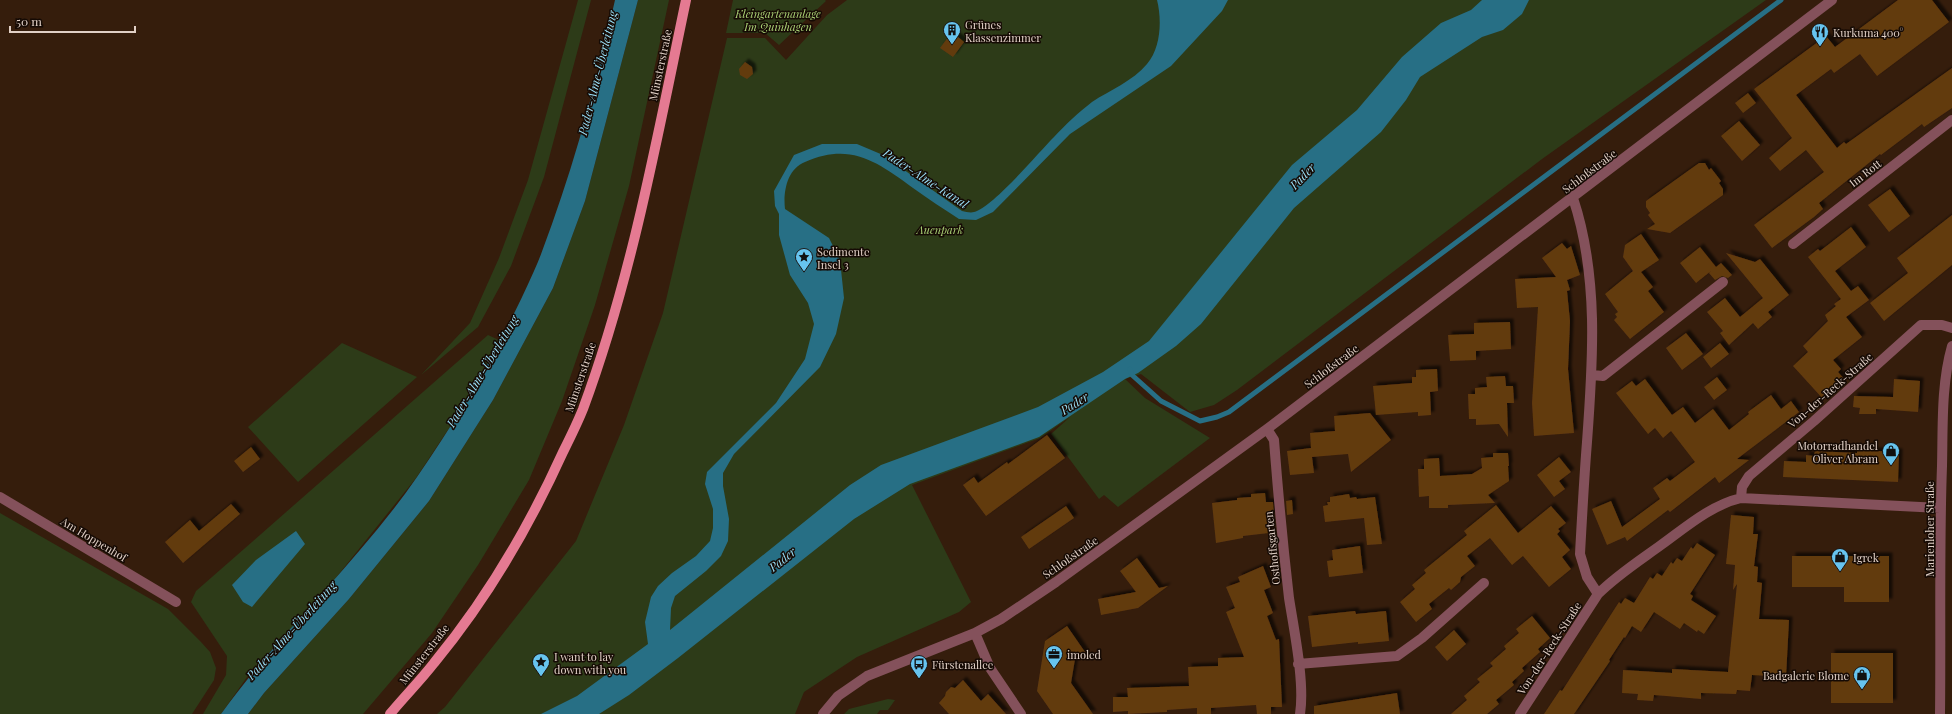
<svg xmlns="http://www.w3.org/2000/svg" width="1952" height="714" font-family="'Playfair Display',serif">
<defs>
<filter id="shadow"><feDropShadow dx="3.5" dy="-3.5" stdDeviation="1" flood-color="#0009"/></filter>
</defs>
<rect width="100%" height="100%" fill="#351d0c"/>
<path fill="#2d3b18" d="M 578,0 L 591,0 L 544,177 L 511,266 L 478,327 L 421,375 L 470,323 L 499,258 L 528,180 Z
M 638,0 L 669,0 L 629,186 L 595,305 L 562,401 L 529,480 L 478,565 L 432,633 L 363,714 L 248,714 L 264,693 L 349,599 L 429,501 L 493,400 L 553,288 L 585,201 Z
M 733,0 L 825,0 L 826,1 L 779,45 L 765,33 L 726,33 Z
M 847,0 L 1766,0 L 1542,159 L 1237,390 L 1214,405 L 1190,412 L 1141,374 L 1125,379 L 1145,398 L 1210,438 L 1118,507 L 1104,495 L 1099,499 L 1051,434 L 1070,417 L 1040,438 L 912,485 L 971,602 L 959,612 L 857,657 L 804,692 L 795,714 L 437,714 L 445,707 L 576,541 L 624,425 L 663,313 L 727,38 L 765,38 L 786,60 L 827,15 Z
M 488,335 L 501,341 L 459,413 L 416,478 L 326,590 L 247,677 L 221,714 L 203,714 L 226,675 L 227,656 L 191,602 L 196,591 Z
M 342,343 L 417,377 L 298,482 L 248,427 Z
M 0,513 L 168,609 L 201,642 L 210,652 L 216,668 L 214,680 L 192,714 L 0,714 Z
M 888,699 L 895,700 L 888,710 L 880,710 L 877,714 L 844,714 L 849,709 Z"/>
<path fill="#276f85" d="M 615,0 L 638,0 L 585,201 L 553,288 L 493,400 L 429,501 L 349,599 L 264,693 L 248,714 L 221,714 C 281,631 359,561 417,477 C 462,412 502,343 534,271 C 541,256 546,240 552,224 C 578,151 598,76 615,0 Z
M 1157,0 L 1228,0 L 1222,11 L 1171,66 L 1070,134 L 993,212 L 976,220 L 959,219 C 944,209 928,199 913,188 C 877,162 851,142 805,162 C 787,169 783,192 785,209 L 829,238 L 840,260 L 844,298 L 836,334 L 820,367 L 734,454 L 723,473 L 723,486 L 729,519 L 728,541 L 721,556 L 706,571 L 675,596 L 671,608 L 670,630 L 850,485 L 881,465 L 1038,407 L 1103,372 L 1149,341 L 1292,165 L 1357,110 L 1402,57 L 1441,23 L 1471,10 L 1482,0 L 1529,0 L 1522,14 L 1503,30 L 1482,37 L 1420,77 L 1406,100 L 1381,132 L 1294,208 L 1201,324 L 1176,346 L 1138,373 L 1125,379 L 1039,437 L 910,484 L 854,519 L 678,658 L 629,695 L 599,714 L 541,714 L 577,696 L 648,644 L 645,622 L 651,597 L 658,586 L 672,573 L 696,556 L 710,541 L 713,528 L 713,509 L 705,484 L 707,472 L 776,403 L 805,359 L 814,324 L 808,303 L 790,275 L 779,235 L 779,214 L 775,206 L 774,191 L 794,155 L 822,144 L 857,144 L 883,155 L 962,211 C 966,212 971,213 974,212 C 993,207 1038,153 1054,137 C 1065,125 1079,112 1092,102 C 1110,90 1133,81 1147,64 C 1161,48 1162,20 1157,0 Z
M 296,531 L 305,544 L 252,607 L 243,602 L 232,585 L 256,560 Z"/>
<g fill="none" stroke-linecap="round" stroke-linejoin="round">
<path stroke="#276f85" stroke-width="5" d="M 1130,369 L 1132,375 L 1161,401 L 1200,421 L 1217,417 L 1229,412 L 1781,0"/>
</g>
<path fill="#623a11" filter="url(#shadow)" d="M 1898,0 L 1932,0 L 1949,22 L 1877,76 L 1860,54 L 1834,73 L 1831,69 L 1796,95 L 1837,148 L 1844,142 L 1846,144 L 1952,68 L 1952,108 L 1924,127 L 1922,124 L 1881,155 L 1880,154 L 1819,203 L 1823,209 L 1814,217 L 1772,248 L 1754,225 L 1824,172 L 1806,150 L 1780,171 L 1769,158 L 1792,138 L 1754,89 L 1826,36 L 1835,47 Z
M 952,32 L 964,42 L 953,57 L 940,48 Z
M 745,62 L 752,67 L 753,74 L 747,79 L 740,75 L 739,69 Z
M 1748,93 L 1756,103 L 1743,113 L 1735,103 Z
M 1739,121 L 1760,145 L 1742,161 L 1721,136 Z
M 1699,163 L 1705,163 L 1709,170 L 1711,168 L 1721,181 L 1719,183 L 1723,189 L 1723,195 L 1670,233 L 1647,229 L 1655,224 L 1648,215 L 1650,213 L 1646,207 L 1646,201 Z
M 1890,189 L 1910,216 L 1889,232 L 1868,205 Z
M 1952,215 L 1952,265 L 1884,321 L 1870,303 L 1908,273 L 1897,258 Z
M 1851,227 L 1866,247 L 1835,271 L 1851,291 L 1858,286 L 1869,300 L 1846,317 L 1862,337 L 1833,360 L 1841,369 L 1838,372 L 1845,380 L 1824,400 L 1793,366 L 1808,352 L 1803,346 L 1828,321 L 1825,315 L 1836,306 L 1834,304 L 1841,299 L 1808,257 L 1818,249 L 1820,251 Z
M 1641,234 L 1659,260 L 1641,272 L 1653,287 L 1648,291 L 1664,312 L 1630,339 L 1614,320 L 1617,317 L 1615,314 L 1618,312 L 1605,294 L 1633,271 L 1623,257 L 1625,245 Z
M 1562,243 L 1567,249 L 1571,246 L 1580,275 L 1567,280 L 1570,290 L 1567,291 L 1570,321 L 1568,369 L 1574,433 L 1534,436 L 1532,403 L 1538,307 L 1517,308 L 1515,279 L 1556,277 L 1542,258 Z
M 1700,247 L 1716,267 L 1721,263 L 1732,275 L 1728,278 L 1722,276 L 1715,280 L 1709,273 L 1711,271 L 1696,283 L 1680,263 Z
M 1726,253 L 1755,262 L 1760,259 L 1789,295 L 1768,312 L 1772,317 L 1758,329 L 1753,323 L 1729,345 L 1720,333 L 1723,331 L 1707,312 L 1725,298 L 1740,317 L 1763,298 Z
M 1510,322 L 1511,349 L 1476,351 L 1476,360 L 1450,361 L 1448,335 L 1474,334 L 1474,323 Z
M 1686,333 L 1703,354 L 1682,370 L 1666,348 Z
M 1720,343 L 1729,354 L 1711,368 L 1703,357 Z
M 1437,369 L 1438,391 L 1430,392 L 1431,415 L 1418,416 L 1418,412 L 1376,415 L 1373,386 L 1412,383 L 1412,377 L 1416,377 L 1416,370 Z
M 1505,376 L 1506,386 L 1513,386 L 1514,403 L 1507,403 L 1508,437 L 1499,424 L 1476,425 L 1476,419 L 1469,419 L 1468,394 L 1475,394 L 1475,388 L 1487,387 L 1486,377 Z
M 1717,377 L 1727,390 L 1714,400 L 1704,387 Z
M 1645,379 L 1672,415 L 1683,407 L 1695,423 L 1713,409 L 1729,430 L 1749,414 L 1748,412 L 1771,395 L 1781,409 L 1791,401 L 1799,412 L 1737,459 L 1749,460 L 1719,483 L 1715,477 L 1670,512 L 1668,510 L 1627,541 L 1625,537 L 1607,545 L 1592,509 L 1611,501 L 1622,527 L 1660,499 L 1653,488 L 1667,478 L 1670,481 L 1695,462 L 1671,431 L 1663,438 L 1655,428 L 1648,434 L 1616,393 L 1632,381 L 1636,386 Z
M 1894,379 L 1920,381 L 1918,412 L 1876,409 L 1876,414 L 1859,414 L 1860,408 L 1853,407 L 1854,396 L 1893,397 Z
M 1370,413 L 1391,440 L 1351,472 L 1348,454 L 1312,457 L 1314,473 L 1290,475 L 1287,451 L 1311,448 L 1310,433 L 1335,431 L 1334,416 Z
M 1047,435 L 1065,458 L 986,516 L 963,485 L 974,477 L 978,483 L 1007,462 L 1008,464 Z
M 251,447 L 260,459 L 243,472 L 234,461 Z
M 1857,450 L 1899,452 L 1898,482 L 1783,477 L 1784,461 L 1806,462 L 1806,455 L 1814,456 L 1815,451 L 1857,453 Z
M 1493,453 L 1508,453 L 1509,466 L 1508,466 L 1509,481 L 1488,495 L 1495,503 L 1448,505 L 1448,508 L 1429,508 L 1429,496 L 1419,497 L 1418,469 L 1424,469 L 1424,459 L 1439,458 L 1440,476 L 1472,474 L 1482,468 L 1481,458 L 1493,457 Z
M 1559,457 L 1571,472 L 1559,481 L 1565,489 L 1554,497 L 1537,475 Z
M 1265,493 L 1266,502 L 1273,502 L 1274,516 L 1268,516 L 1269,533 L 1243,536 L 1243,538 L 1216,543 L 1212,503 L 1237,500 L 1237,498 L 1251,497 L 1251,494 Z
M 1349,494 L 1350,498 L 1356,497 L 1357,499 L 1375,497 L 1382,544 L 1367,545 L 1364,518 L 1325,522 L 1323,506 L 1328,505 L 1327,502 L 1330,502 L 1330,497 Z
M 1292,500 L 1293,514 L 1287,515 L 1286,501 Z
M 231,504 L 240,514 L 183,563 L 165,542 L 190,520 L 199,531 Z
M 1496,505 L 1518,533 L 1551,506 L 1566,523 L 1558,529 L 1560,531 L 1557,534 L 1570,550 L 1562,557 L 1571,569 L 1549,587 L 1523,556 L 1512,565 L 1490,538 L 1467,556 L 1475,566 L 1461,577 L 1460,582 L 1451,590 L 1449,588 L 1429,604 L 1432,609 L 1416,622 L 1400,602 L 1415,589 L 1412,585 L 1426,573 L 1424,570 L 1467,535 L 1464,531 Z
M 1066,506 L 1074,518 L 1029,549 L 1021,537 Z
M 1731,515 L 1754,517 L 1753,534 L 1758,534 L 1754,566 L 1758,567 L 1757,582 L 1762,583 L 1759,619 L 1789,620 L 1786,677 L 1752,675 L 1750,691 L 1737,690 L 1736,694 L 1701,693 L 1701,699 L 1654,695 L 1653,701 L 1637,700 L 1638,694 L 1622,693 L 1623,670 L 1672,673 L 1672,669 L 1728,672 L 1737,584 L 1733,590 L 1735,565 L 1726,564 Z
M 1697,543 L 1715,555 L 1690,594 L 1693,596 L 1691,600 L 1716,616 L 1704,634 L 1698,630 L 1697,632 L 1684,623 L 1680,629 L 1654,612 L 1641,632 L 1632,626 L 1625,638 L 1624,637 L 1609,660 L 1610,661 L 1574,714 L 1544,714 L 1560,690 L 1562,691 L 1619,602 L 1621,604 L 1625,598 L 1634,603 L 1650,577 L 1653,579 L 1657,573 L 1662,576 L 1671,562 L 1673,564 L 1677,558 L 1682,561 L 1691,547 L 1693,549 Z
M 1360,546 L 1363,573 L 1329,577 L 1327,561 L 1333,560 L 1332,550 Z
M 1792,556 L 1889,556 L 1889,602 L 1844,602 L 1844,587 L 1792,587 Z
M 1137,558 L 1159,588 L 1168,586 L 1138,608 L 1101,615 L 1098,599 L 1136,592 L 1120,571 Z
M 1263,566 L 1271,587 L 1264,590 L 1273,613 L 1267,616 L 1276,640 L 1279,639 L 1282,707 L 1271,707 L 1271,714 L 1257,714 L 1256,705 L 1211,708 L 1211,714 L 1197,714 L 1197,708 L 1167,710 L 1167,712 L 1128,714 L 1128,711 L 1113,712 L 1113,697 L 1128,697 L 1127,688 L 1189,686 L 1188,667 L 1218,666 L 1218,658 L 1244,657 L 1226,612 L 1235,608 L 1226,587 L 1240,582 L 1238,577 Z
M 1355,611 L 1356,614 L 1386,611 L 1389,641 L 1358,644 L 1358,642 L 1312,647 L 1308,616 Z
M 1532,616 L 1550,638 L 1538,649 L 1540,652 L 1522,668 L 1524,671 L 1512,682 L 1514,685 L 1496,700 L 1499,704 L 1487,714 L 1451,714 L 1467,700 L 1464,696 L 1480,682 L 1477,679 L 1493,666 L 1490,663 L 1506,649 L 1504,646 L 1519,633 L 1516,629 Z
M 1067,626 L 1085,652 L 1075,659 L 1071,683 L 1093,714 L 1053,714 L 1037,691 L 1045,641 Z
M 1454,630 L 1466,644 L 1447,661 L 1435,647 Z
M 1831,653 L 1893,653 L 1893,703 L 1831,703 Z
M 963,680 L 981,701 L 988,694 L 1006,714 L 949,714 L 939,703 L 945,696 L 946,692 L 951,687 L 955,688 Z
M 1397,693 L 1400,714 L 1314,714 L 1314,706 Z"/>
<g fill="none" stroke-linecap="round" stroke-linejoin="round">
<path stroke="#84515b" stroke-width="10" d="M 1573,198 C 1599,276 1593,361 1587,442 C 1584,479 1582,517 1580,554 L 1587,577 L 1598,594
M 1793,244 L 1952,120
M 1592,375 L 1603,376 L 1723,282
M 1267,429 L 1274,440 C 1278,493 1283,546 1289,598 C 1294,630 1305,683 1300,714
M 0,497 L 176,602
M 1741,498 L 1742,487 L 1749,476 L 1814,421 L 1921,325 L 1942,325 L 1952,328
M 975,633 L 990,668 L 1021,714
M 1298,664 L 1397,656 L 1422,638 L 1484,583
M 823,714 L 838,696 L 867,676 L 975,633 L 1001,619 L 1056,582 L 1267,429 L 1832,0
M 1520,714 L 1598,594 C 1617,575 1639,561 1661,545 C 1686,527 1711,505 1741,498 L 1940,508
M 1940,714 C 1941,631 1939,548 1942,466 C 1943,426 1941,385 1952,346"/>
<path stroke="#e57a92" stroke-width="10" d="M 390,714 C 404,697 420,681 434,663 C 486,600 529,527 563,452 C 570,438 577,424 583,409 C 632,277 657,138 686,0"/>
</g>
<defs>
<symbol id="building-pin" viewBox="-11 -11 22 30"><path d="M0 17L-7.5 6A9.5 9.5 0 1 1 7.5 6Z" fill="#67c4ef" stroke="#150a04"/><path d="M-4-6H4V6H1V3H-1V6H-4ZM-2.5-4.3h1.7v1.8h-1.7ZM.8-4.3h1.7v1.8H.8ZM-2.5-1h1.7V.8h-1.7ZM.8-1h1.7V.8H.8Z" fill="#111"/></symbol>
<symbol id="restaurant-pin" viewBox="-11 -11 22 30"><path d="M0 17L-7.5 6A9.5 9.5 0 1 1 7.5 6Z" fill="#67c4ef" stroke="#150a04"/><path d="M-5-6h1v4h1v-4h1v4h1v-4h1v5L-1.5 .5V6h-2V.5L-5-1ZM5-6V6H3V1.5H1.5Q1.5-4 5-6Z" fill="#111"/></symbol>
<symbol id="sight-pin" viewBox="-11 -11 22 30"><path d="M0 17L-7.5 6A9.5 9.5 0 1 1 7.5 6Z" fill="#67c4ef" stroke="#150a04"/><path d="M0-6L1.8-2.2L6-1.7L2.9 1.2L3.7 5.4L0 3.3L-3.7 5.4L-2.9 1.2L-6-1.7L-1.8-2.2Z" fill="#111"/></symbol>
<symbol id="shop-pin" viewBox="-11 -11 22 30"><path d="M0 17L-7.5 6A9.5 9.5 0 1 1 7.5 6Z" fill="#67c4ef" stroke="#150a04"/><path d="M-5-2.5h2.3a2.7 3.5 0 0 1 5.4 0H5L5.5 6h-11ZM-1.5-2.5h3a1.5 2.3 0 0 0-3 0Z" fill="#111"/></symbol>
<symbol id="office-pin" viewBox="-11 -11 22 30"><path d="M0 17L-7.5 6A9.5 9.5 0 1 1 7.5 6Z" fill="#67c4ef" stroke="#150a04"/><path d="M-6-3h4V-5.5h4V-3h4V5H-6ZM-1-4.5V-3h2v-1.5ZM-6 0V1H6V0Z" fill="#111"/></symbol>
<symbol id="bus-pin" viewBox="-11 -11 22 30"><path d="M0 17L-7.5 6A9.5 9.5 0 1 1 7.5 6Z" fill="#67c4ef" stroke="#150a04"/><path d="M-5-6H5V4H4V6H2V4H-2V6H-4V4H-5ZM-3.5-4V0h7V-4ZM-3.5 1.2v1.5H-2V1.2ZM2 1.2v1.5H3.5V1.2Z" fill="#111"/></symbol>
</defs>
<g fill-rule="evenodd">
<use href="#building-pin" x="942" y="20" width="20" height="27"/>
<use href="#restaurant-pin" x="1810" y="22" width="20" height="27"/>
<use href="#sight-pin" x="794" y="247" width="20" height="27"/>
<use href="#shop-pin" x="1881" y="441" width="20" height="27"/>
<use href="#shop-pin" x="1830" y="547" width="20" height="27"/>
<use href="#office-pin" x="1044" y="644" width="20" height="27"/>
<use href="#sight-pin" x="531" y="652" width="20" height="27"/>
<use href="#bus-pin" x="909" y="654" width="20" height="27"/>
<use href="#shop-pin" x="1852" y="665" width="20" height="27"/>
</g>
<g text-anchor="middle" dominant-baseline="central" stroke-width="3" stroke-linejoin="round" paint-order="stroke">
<g font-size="11" font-style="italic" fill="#aad175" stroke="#150a04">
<text x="778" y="13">Kleingartenanlage<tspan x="778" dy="13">Im Quinhagen</tspan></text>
<text x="940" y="229">Auenpark</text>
</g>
<g font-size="11" fill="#e1d0c6" stroke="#150a04" text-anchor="start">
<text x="965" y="24">Grünes<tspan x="965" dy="13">Klassenzimmer</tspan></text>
<text x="1833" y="32">Kurkuma 400°</text>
<text x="817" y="251">Sedimente<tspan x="817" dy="13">Insel 3</tspan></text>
<text x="1878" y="445" text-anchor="end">Motorradhandel<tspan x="1878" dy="13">Oliver Abram</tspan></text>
<text x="1853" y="557">Igrek</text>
<text x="1067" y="654">imoled</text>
<text x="554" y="656">I want to lay<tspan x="554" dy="13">down with you</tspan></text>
<text x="932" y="664">Fürstenallee</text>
<text x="1849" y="675" text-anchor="end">Badgalerie Blome</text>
</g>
<g font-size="11" fill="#e1d0c6" stroke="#150a04">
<text transform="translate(660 65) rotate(-78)">Münsterstraße</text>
<text transform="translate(1589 171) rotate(-37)">Schloßstraße</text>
<text transform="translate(1865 173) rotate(-38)">Im Rott</text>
<text transform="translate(1331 366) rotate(-37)">Schloßstraße</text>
<text transform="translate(580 377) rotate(-71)">Münsterstraße</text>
<text transform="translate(1830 390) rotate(-41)">Von-der-Reck-Straße</text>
<text transform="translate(1929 529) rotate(-90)">Marienloher Straße</text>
<text transform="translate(94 539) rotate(31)">Am Hoppenhof</text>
<text transform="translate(1272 548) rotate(-96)">Osthoffsgarten</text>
<text transform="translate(1070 557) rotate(-35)">Schloßstraße</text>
<text transform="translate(1549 648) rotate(-57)">Von-der-Reck-Straße</text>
<text transform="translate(424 654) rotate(-52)">Münsterstraße</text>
</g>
<g font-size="12" font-style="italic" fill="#99def6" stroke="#150a04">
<text transform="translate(597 73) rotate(-76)">Pader-Alme-Überleitung</text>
<text transform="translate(1302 176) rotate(-46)">Pader</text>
<text transform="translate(926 178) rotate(33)">Pader-Alme-Kanal</text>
<text transform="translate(482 371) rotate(-59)">Pader-Alme-Überleitung</text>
<text transform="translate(1074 403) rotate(-32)">Pader</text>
<text transform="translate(782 559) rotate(-38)">Pader</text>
<text transform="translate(291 630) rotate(-48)">Pader-Alme-Überleitung</text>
</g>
</g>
<path d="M10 26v6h125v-6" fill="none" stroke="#e1d0c6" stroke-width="2"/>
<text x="16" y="26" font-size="12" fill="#e1d0c6" stroke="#150a04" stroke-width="3" paint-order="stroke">50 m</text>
</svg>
